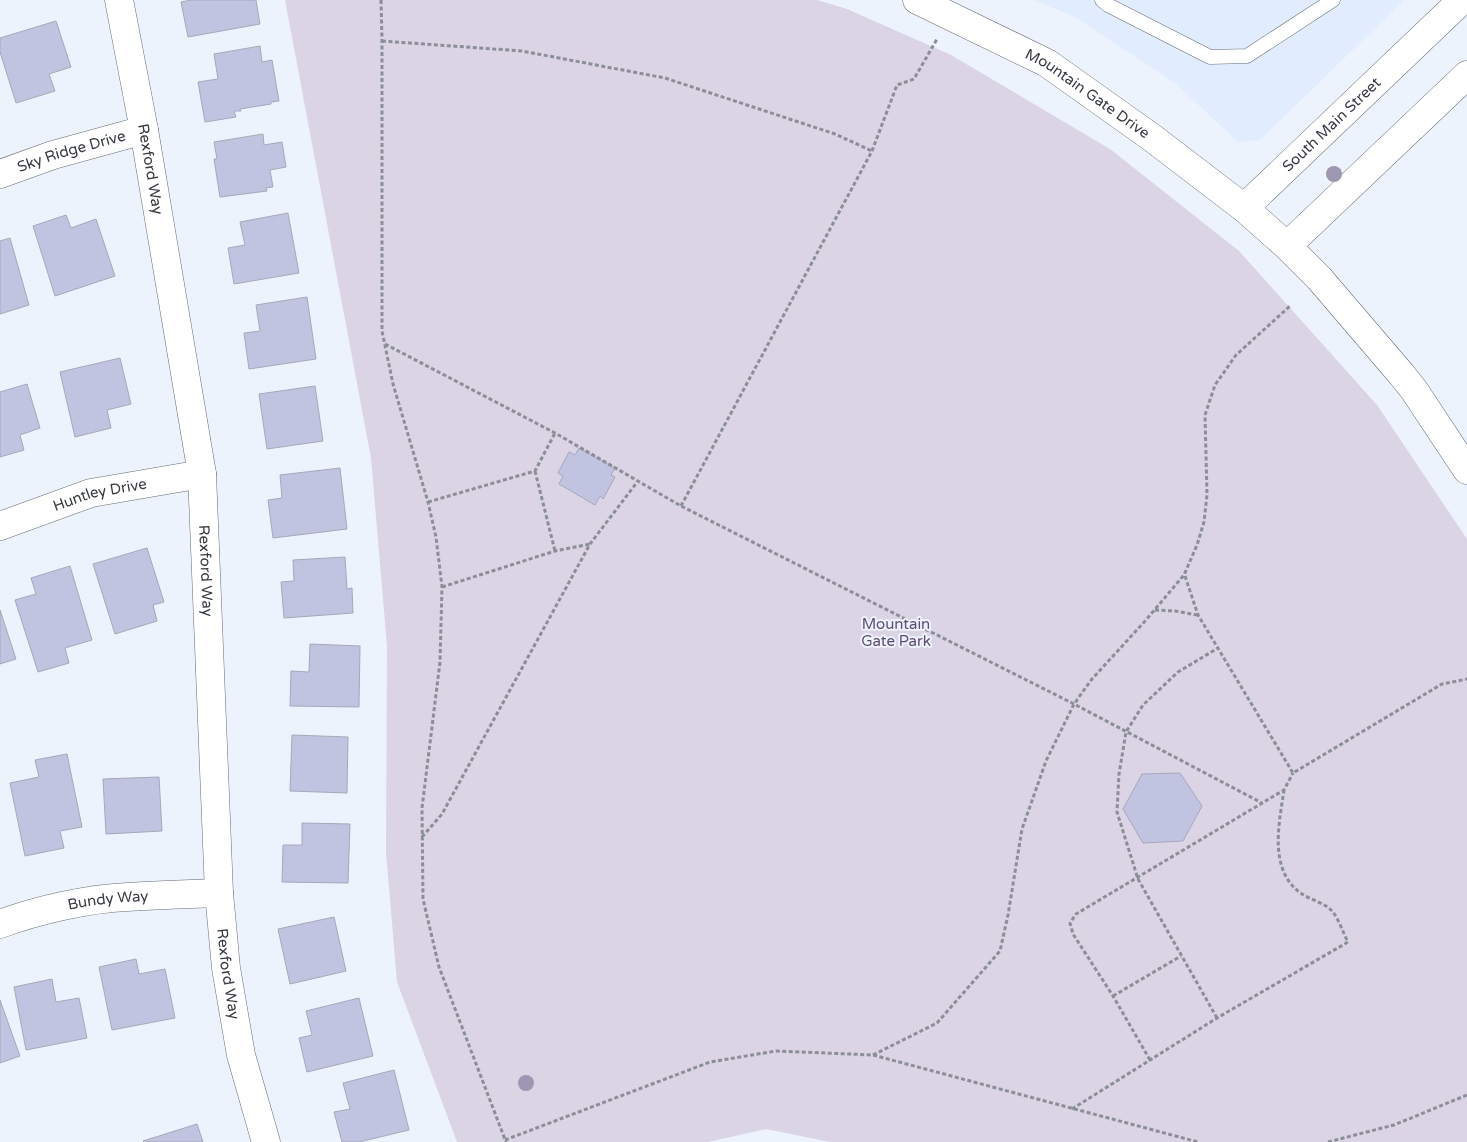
<svg xmlns="http://www.w3.org/2000/svg" width="1467" height="1142" font-family="'Varela Round',sans-serif">
<rect width="100%" height="100%" fill="#ecf3fc"/>
<path fill="#e1ecfe" d="M 1033,0 L 1404,0 L 1260,140 L 1238,142 L 1175,83 L 1075,17 Z"/>
<path fill="#dad4e5" d="M 285,0 L 817,0 L 847,9 L 951,55 L 1110,149 L 1239,251 L 1377,405 L 1467,539 L 1467,1142 L 830,1142 L 766,1129 L 708,1142 L 457,1142 L 397,982 L 386,852 L 387,646 L 371,458 Z"/>
<path fill="#c1c4e1" stroke="#a6a8b8" d="M 191,0 L 256,0 L 260,24 L 188,37 L 181,2 Z
M 56,21 L 71,67 L 49,74 L 55,91 L 16,103 L 0,52 L 0,38 Z
M 260,46 L 262,62 L 272,60 L 279,101 L 271,102 L 271,104 L 240,109 L 241,111 L 234,111 L 236,117 L 205,122 L 198,82 L 218,79 L 214,54 Z
M 263,134 L 264,145 L 282,142 L 286,167 L 270,170 L 273,187 L 266,188 L 267,191 L 220,197 L 214,159 L 217,159 L 214,142 Z
M 288,213 L 299,273 L 234,284 L 228,248 L 245,245 L 240,222 Z
M 66,215 L 71,228 L 96,219 L 115,276 L 55,296 L 33,226 Z
M 10,238 L 29,305 L 0,314 L 0,241 Z
M 307,297 L 316,359 L 249,369 L 244,333 L 260,331 L 256,305 Z
M 120,358 L 131,404 L 107,410 L 111,428 L 75,437 L 60,372 Z
M 27,384 L 40,428 L 20,435 L 24,450 L 0,457 L 0,392 Z
M 315,386 L 323,441 L 267,449 L 259,394 Z
M 579,448 L 615,468 L 611,475 L 615,477 L 603,499 L 600,496 L 595,505 L 559,484 L 563,476 L 558,473 L 569,452 L 575,455 Z
M 340,468 L 347,529 L 273,538 L 268,500 L 282,498 L 280,475 Z
M 147,548 L 164,602 L 153,605 L 157,621 L 115,634 L 93,564 Z
M 345,557 L 347,589 L 352,588 L 353,613 L 284,618 L 281,582 L 294,581 L 293,560 Z
M 70,566 L 92,640 L 65,648 L 69,663 L 38,672 L 15,600 L 36,594 L 31,578 Z
M 0,610 L 16,659 L 0,664 Z
M 310,644 L 360,646 L 359,707 L 290,706 L 291,671 L 309,672 Z
M 292,735 L 348,737 L 347,793 L 290,791 Z
M 67,754 L 82,827 L 60,831 L 64,848 L 25,856 L 10,783 L 39,777 L 35,760 Z
M 1180,773 L 1202,806 L 1183,841 L 1143,843 L 1123,809 L 1142,774 Z
M 159,777 L 162,831 L 106,834 L 103,779 Z
M 302,823 L 350,824 L 348,883 L 282,882 L 283,845 L 302,845 Z
M 334,917 L 346,971 L 290,984 L 278,929 Z
M 136,959 L 139,974 L 165,969 L 175,1018 L 112,1030 L 99,967 Z
M 52,979 L 56,1002 L 79,998 L 87,1038 L 26,1050 L 14,987 Z
M 359,998 L 373,1056 L 307,1072 L 299,1038 L 312,1035 L 306,1011 Z
M 0,1000 L 20,1056 L 0,1063 Z
M 394,1070 L 409,1130 L 359,1142 L 342,1142 L 334,1112 L 350,1109 L 343,1083 Z
M 197,1124 L 203,1142 L 144,1142 L 143,1141 Z"/>
<g fill="none" stroke-linecap="round" stroke-linejoin="round">
<defs>
<path id="service" d="M 1102,0 L 1108,5 L 1210,57 L 1247,56 L 1333,0"/>
<g id="minor">
<path id="s1" d="M 119,0 L 144,130 L 202,474 L 219,893 L 226,968 L 241,1055 L 266,1142"/>
<path id="s2" d="M 0,174 L 53,155 L 144,130"/>
<path id="s3" d="M 0,526 L 91,493 L 202,474"/>
<path id="s4" d="M 0,924 C 38,910 86,899 127,897 C 158,895 188,894 219,893"/>
</g>
<g id="secondary">
<path id="s5" d="M 917,0 L 1047,63 L 1151,137 L 1244,208 L 1287,246 L 1319,278 L 1402,375 L 1414,390 L 1467,470"/>
<path id="s6" d="M 1244,208 L 1462,0"/>
<path d="M 1287,246 L 1467,75"/>
</g>
</defs>
<use href="#service" stroke="#636c79" stroke-width="15"/>
<use href="#minor" stroke="#636c79" stroke-width="29"/>
<use href="#secondary" stroke="#636c79" stroke-width="29"/>
<path stroke="#8a8f97" stroke-width="3" stroke-dasharray="4 2.5" stroke-linecap="butt" d="M 381,0 L 382,41 L 382,331 L 393,384 L 428,502 L 436,537 L 442,587 L 440,662 L 422,808 L 423,899 L 439,967 L 506,1142
M 382,41 L 522,51 L 665,78 L 835,134 L 872,151
M 385,344 L 555,433 L 681,506 L 1074,704 L 1262,803
M 535,471 L 555,551
M 428,502 L 535,471 L 555,433
M 681,506 L 872,151 L 897,85 L 914,79 L 937,39
M 1185,576 L 1198,615 L 1293,773 L 1442,684 L 1467,679
M 442,587 L 555,551 L 590,544
M 1155,610 L 1175,611 L 1197,615
M 422,837 L 442,814 L 590,544 L 638,481
M 1113,996 L 1181,956
M 1217,1018 L 1138,879 L 1117,812 L 1119,774 L 1126,732 L 1143,705 L 1178,672 L 1218,648
M 873,1055 L 937,1023 L 1000,951 L 1008,915 L 1022,829 L 1046,761 L 1074,704 L 1092,679 L 1146,620 L 1184,575 L 1197,545 L 1204,522 L 1207,495 L 1205,415 L 1215,385 L 1236,355 L 1290,306
M 1150,1060 L 1113,996 L 1073,934 L 1070,923 L 1076,914 L 1284,790 L 1293,773
M 1072,1109 L 1217,1018 L 1348,942 C 1343,933 1339,919 1332,911 C 1325,903 1311,900 1302,894 C 1268,871 1279,824 1284,790
M 505,1140 L 710,1062 L 776,1051 L 873,1055 L 1198,1142
M 1328,1142 L 1394,1125 L 1467,1095"/>
<use href="#service" stroke="#fff" stroke-width="14"/>
<use href="#minor" stroke="#fff" stroke-width="28"/>
<use href="#secondary" stroke="#fff" stroke-width="28"/>
</g>
<g fill="#9e97b2">
<circle cx="1334" cy="174" r="8"/>
<circle cx="526" cy="1083" r="8"/>
</g>
<g text-anchor="middle" dominant-baseline="central" stroke-width="4" stroke-linejoin="round" paint-order="stroke">
<g font-size="15" fill="#363a41" stroke="#ecf3fc">
<text stroke="none"><textPath href="#s5" startOffset="195">Mountain Gate Drive</textPath></text>
<text stroke="none"><textPath href="#s6" startOffset="121">South Main Street</textPath></text>
<text stroke="none"><textPath href="#s2" startOffset="75">Sky Ridge Drive</textPath></text>
<text stroke="none"><textPath href="#s1" startOffset="172">Rexford Way</textPath></text>
<text stroke="none"><textPath href="#s3" startOffset="105">Huntley Drive</textPath></text>
<text stroke="none"><textPath href="#s1" startOffset="578">Rexford Way</textPath></text>
<text stroke="none"><textPath href="#s4" startOffset="111">Bundy Way</textPath></text>
<text stroke="none"><textPath href="#s1" startOffset="982">Rexford Way</textPath></text>
</g>
<g font-size="15" fill="#5e4c76" stroke="#ecf3fc">
<text x="896" y="624">Mountain<tspan x="896" dy="17">Gate Park</tspan></text>
</g>
</g>
</svg>
